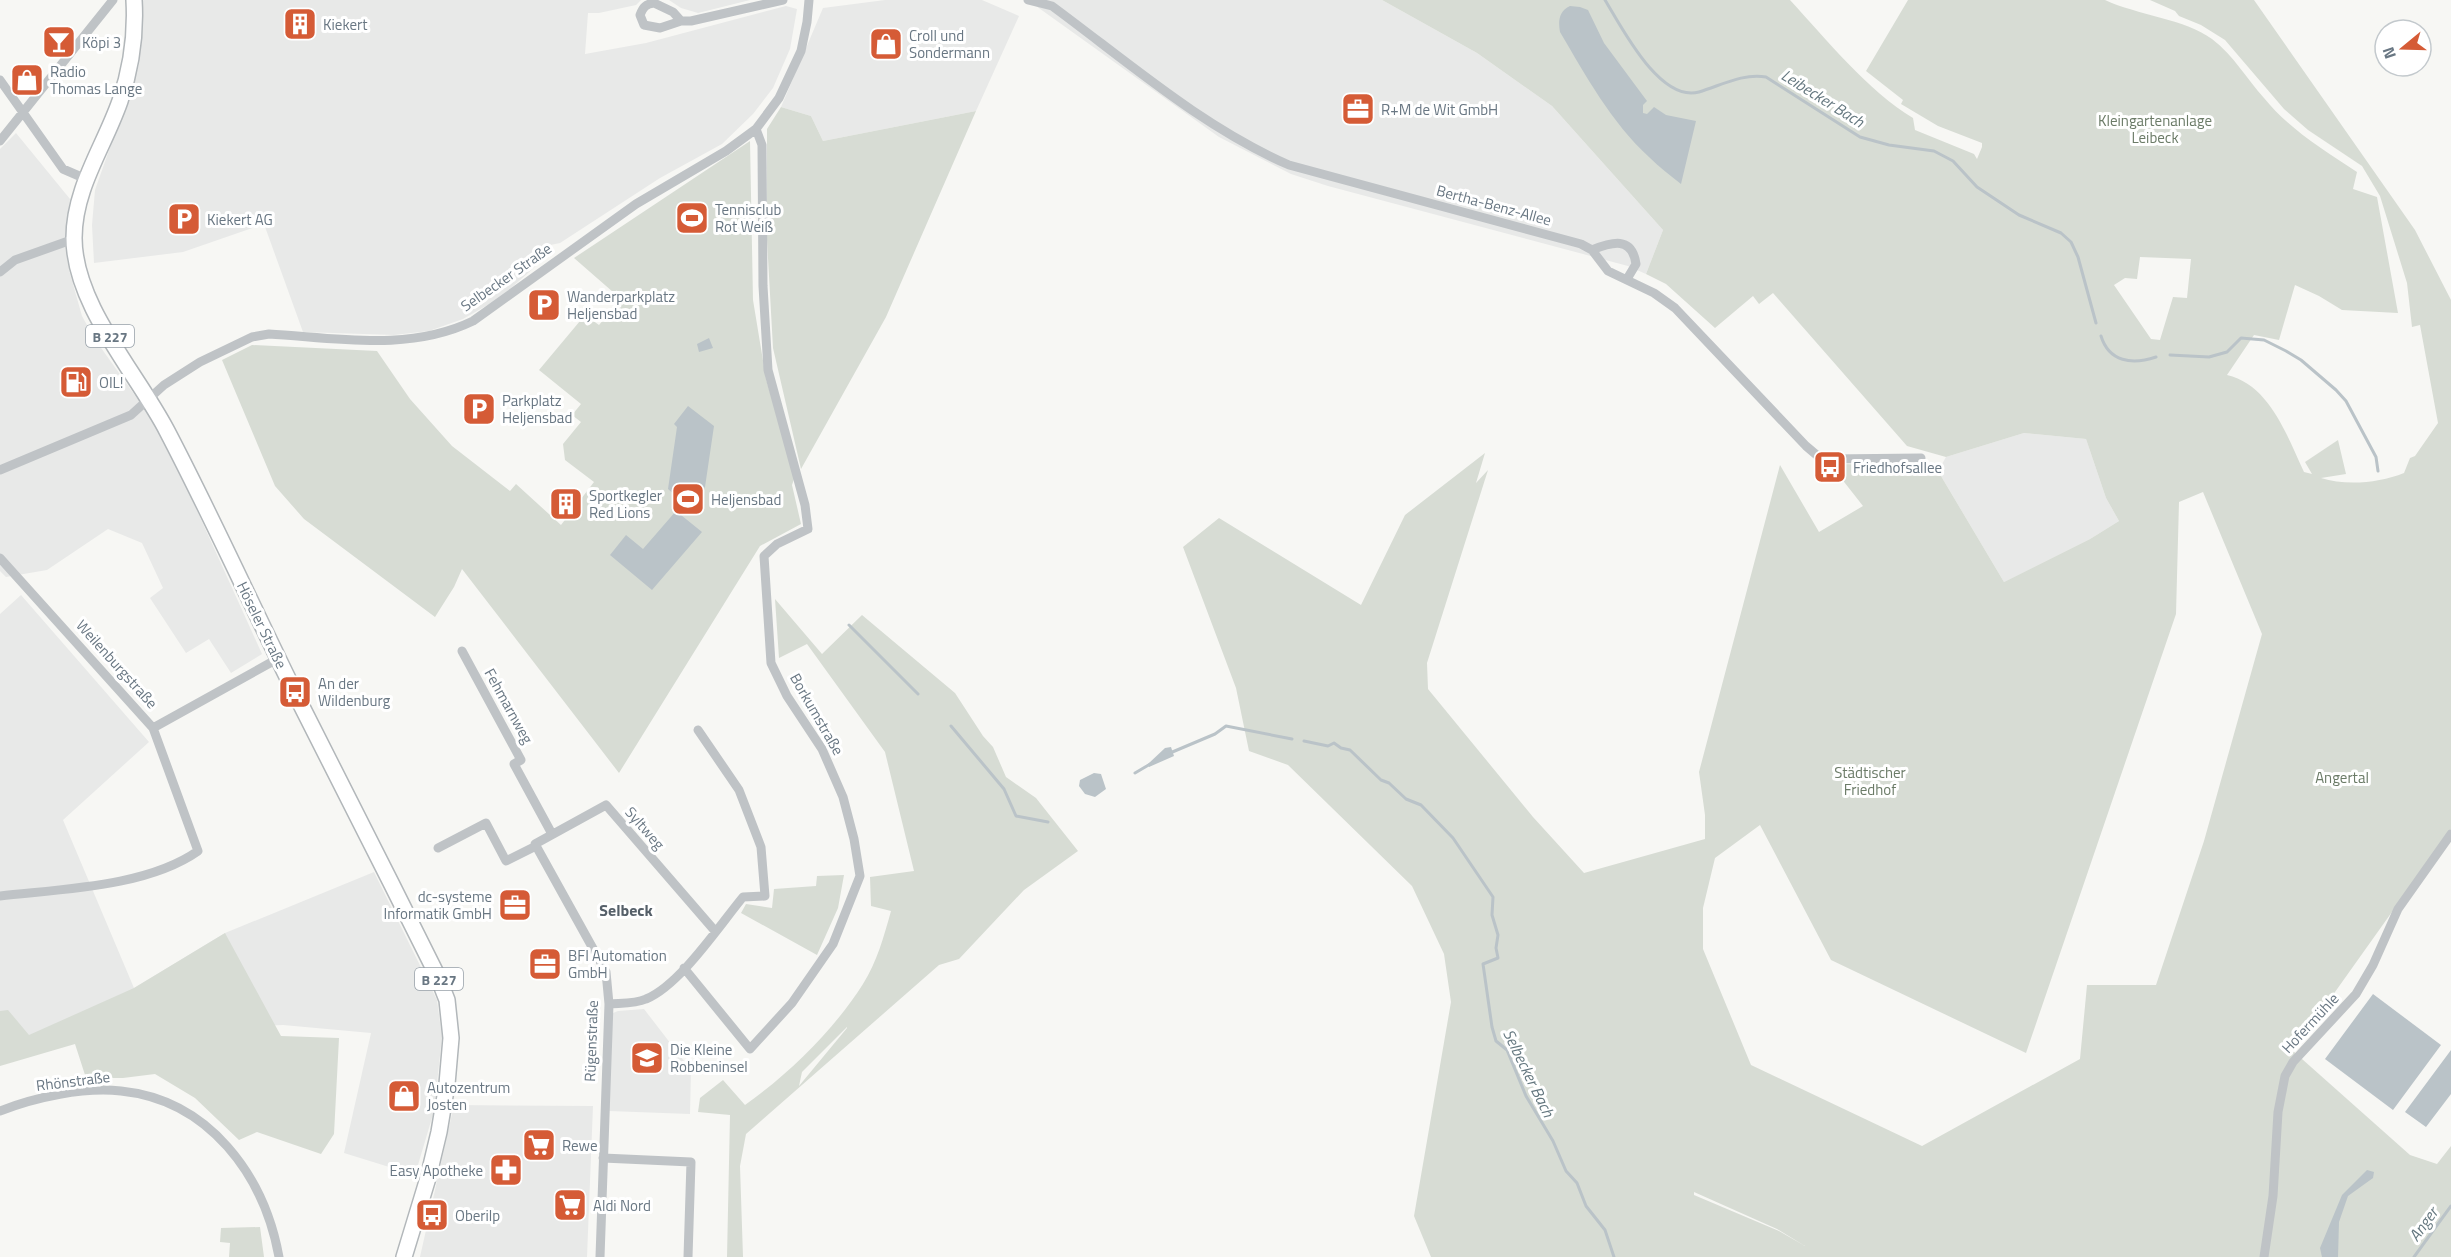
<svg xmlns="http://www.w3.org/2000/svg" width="2451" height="1257" font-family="'Titillium Web',sans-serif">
<rect width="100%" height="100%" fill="#f7f7f4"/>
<path fill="#e8e9e8" d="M 142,0 L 641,0 L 636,5 L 599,13 L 588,13 L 585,54 L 646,43 L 786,6 L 797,9 L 790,49 L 773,88 L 753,114 L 722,144 L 660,178 L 560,243 L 541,247 L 537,265 L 500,298 L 463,319 L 429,331 L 394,335 L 303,332 L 264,224 L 183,252 L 94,263 L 92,225 L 95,190 L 139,65 L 143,14 Z
M 669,0 L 750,0 L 698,13 L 681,8 Z
M 885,0 L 982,0 L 1019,16 L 976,111 L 823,141 L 811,116 L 781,107 L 823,8 Z
M 1035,0 L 1382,0 L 1477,53 L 1552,106 L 1663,230 L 1646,274 L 1628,266 L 1328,186 L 1291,174 L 1219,137 L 1036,6 Z
M 16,133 L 70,199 L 65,246 L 69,270 L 82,316 L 94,338 L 149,415 L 175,462 L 262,654 L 231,673 L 209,639 L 186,653 L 150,598 L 163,588 L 142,543 L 108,529 L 47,570 L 6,577 L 0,571 L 0,149 Z
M 2024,433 L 2086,439 L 2106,498 L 2119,521 L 2090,539 L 2004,582 L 1938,471 L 1946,457 Z
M 21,595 L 149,742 L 63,820 L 134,988 L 225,933 L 374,872 L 437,1000 L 442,1037 L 434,1111 L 415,1175 L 344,1153 L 371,1033 L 283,1025 L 163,1030 L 0,1046 L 0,614 Z
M 644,1009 L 691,1070 L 690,1114 L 609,1111 L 611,1018 L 613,1013 L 618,1011 Z
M 454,1105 L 593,1106 L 587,1257 L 420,1257 Z"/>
<path fill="#d7dcd4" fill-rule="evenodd" d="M 1382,0 L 1790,0 C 1825,38 1869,92 1913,118 L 1915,130 L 1974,154 L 1977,159 L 1982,147 L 1982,143 L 1938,126 L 1901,104 L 1903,100 L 1866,71 L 1908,0 L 2105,0 C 2137,15 2185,19 2212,39 C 2234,56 2246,78 2264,98 C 2289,129 2324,150 2357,172 L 2353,189 L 2377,197 L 2398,313 L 2342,310 L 2319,296 L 2295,285 L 2279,340 L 2254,335 L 2227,375 C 2270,385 2287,436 2304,472 L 2312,474 L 2305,462 L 2338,440 L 2346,474 L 2321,478 C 2346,486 2379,483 2404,473 L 2410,458 L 2415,456 L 2438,423 L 2420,325 L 2412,327 L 2407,283 L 2380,196 L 2362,166 L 2308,130 L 2284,109 L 2225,40 L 2201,25 L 2179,16 L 2175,11 L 2150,0 L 2254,0 L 2415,230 L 2451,300 L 2451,829 L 2293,1051 L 2410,1155 L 2437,1164 L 2451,1146 L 2451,1257 L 1431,1257 L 1414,1216 L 1451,1002 L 1444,954 L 1412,886 L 1288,765 L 1249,751 L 1236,688 L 1183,547 L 1219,518 L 1361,605 L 1405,515 L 1485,453 L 1476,483 L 1488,470 L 1427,663 L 1428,689 L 1533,817 L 1584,873 L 1705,839 L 1705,815 L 1699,772 L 1780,465 L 1819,532 L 1863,506 L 1830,464 L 1925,465 L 1938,471 L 2004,582 L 2090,539 L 2119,521 L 2106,498 L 2086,439 L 2024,433 L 1946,457 L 1907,446 L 1773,293 L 1759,304 L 1753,296 L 1715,328 L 1666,284 L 1646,274 L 1663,230 L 1552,106 L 1477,53 ZM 2140,257 L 2191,259 L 2187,298 L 2173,297 L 2160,340 L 2151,339 L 2114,285 L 2125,278 L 2137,279 ZM 2203,492 L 2262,634 L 2204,841 L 2156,985 L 2087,985 L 2080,1059 L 1922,1146 L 1751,1065 L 1703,949 L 1703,908 L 1715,858 L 1760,825 L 1831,960 L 2026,1053 L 2176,614 L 2179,502 ZM 1694,1192 L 1777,1229 L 1805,1246 L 1779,1231 L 1694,1195 Z
M 781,107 L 811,116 L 823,141 L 976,111 L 886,317 L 801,469 L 773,348 L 767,240 L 767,129 Z
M 750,141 L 753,300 L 766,379 L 795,476 L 792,485 L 801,524 L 760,546 L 619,773 L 462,569 L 454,587 L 435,617 L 304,519 L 275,486 L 222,360 L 252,345 L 377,351 L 410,399 L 452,446 L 510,491 L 516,484 L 561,525 L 594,482 L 565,460 L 563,444 L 581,422 L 572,415 L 581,404 L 539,370 L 585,315 L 599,325 L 621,299 L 574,258 Z
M 775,599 L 822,654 L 862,615 L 955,693 L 983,736 L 993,747 L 1006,777 L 1036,798 L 1078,851 L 1024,890 L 959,959 L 939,965 L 746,1134 L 740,1166 L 743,1257 L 727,1257 L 730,1115 L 698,1112 L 700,1098 L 723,1080 L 745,1105 C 790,1073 833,1031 863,984 C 877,962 884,936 891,911 L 871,906 L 870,877 L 914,871 L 885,752 L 807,644 L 779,658 ZM 847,1027 L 847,1028 L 799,1086 L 802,1072 Z
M 844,875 L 838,908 L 817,955 L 741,913 L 746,904 L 772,908 L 774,889 L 816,886 L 817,876 Z
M 225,933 L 281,1036 L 339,1038 L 334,1134 L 321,1154 L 257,1132 L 239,1140 L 195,1098 L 155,1074 L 123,1078 L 86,1078 L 75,1044 L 0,1066 L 0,1011 L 8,1010 L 29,1035 L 134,988 Z
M 260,1227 L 264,1257 L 229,1257 L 230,1243 L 220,1242 L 221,1228 Z"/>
<path fill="#bac3c8" d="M 1570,6 L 1580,7 L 1588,10 L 1604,43 L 1647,101 L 1643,105 L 1643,113 L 1647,114 L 1654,107 L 1666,115 L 1696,121 L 1681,184 C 1670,175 1659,167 1649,157 C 1611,122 1586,76 1560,32 C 1558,21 1559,11 1570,6 Z
M 709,338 L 713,348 L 699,352 L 697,344 Z
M 688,406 L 714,426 L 705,487 L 689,507 L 668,489 L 677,427 L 674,424 Z
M 676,511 L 702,532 L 652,590 L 610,555 L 626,535 L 643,549 Z
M 1171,747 L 1174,756 L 1149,767 L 1148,764 L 1165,748 Z
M 1094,773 L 1101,774 L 1106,789 L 1095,797 L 1085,794 L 1079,786 L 1080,780 Z
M 2373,994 L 2441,1045 L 2393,1110 L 2325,1059 Z
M 2451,1050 L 2451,1094 L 2426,1127 L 2405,1112 Z
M 2367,1170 L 2374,1172 L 2373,1178 L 2348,1196 L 2339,1222 L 2338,1257 L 2322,1257 L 2320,1248 L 2342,1195 Z"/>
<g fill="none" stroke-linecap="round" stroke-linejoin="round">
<path stroke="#bac3c8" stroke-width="3" d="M 1605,0 C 1622,28 1660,103 1699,92 C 1722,85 1743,73 1766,77 L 1860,137 L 1889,145 L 1934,151 L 1953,161 L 1977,187 L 2019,215 L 2061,233 L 2071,242 L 2078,257 L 2096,323
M 2101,336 C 2109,362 2132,365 2156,357
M 2170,355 L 2209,357 L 2227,352 L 2241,338 L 2264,340 L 2286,351 L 2301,360 L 2336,390 L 2346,401 L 2376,457 L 2378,471
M 849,625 L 918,694
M 951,726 L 1004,789 L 1016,816 L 1048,822
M 1304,741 L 1328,746 L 1334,743 L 1341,748 L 1350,750 L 1381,780 L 1389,783 L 1406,799 L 1421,805 L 1453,838 L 1493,897 L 1492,915 L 1498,935 L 1496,948 L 1498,958 L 1483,964 L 1492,1027 L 1496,1041 L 1507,1050 L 1526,1096 L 1553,1141 L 1566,1171 L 1577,1183 L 1586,1206 L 1605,1230 L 1614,1257
M 1170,753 L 1215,734 L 1226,726 L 1292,739
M 1135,773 L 1152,763
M 2414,1257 L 2451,1206"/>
<defs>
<path id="primary" d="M 134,0 C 136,34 131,69 120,101 C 104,147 74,188 74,238 C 74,305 137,373 167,431 C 212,517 252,606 295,693 C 343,788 391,882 438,977 L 447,1000 L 451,1038 L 447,1084 L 439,1132 L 428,1178 L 404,1257"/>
</defs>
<use href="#primary" stroke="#b2b7ba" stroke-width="18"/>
<path stroke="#bfc3c6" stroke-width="9" d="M 1028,0 L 1052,6 C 1128,62 1202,127 1289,165 L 1581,244 L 1592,250 L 1608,271 L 1654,293 L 1675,308 L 1806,446 L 1819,457 L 1830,459 L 1921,458
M 654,3 L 673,12 L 681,21 L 660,28 L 644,25 L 640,15 C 643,7 646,4 654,3 Z
M 681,21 L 691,21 L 783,0
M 0,80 L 63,169 L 86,179
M 0,141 L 113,0
M 1592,250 C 1612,242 1632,236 1636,264 L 1627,279
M 0,272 L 15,260 L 74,239
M 0,470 L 131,415 L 164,385 L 200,362 L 252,337 L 269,334 C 337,338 409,352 473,321 L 636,204 L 726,151 L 756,129 L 779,98 L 801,51 L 807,22 L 809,0
M 0,558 L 153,728 L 198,851 C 147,887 61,889 0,896
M 462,651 L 521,760 L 514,764 L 552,834
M 153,728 L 279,658
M 438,848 L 486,823 L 506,861 L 536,846
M 684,968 L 750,1049 L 792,1003 L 833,944 L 860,876 L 854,839 L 843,797 L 822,749 L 787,696 L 771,663 L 764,556 L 777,544 L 808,529 L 805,505 L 768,370 L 763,286 L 762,145 L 756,129
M 609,1004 C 621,1003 635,1004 646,999 C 680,985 719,926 743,897 L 765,896 L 761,847 L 739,790 L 698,730
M 0,1111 C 36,1097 83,1087 121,1091 C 209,1100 264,1175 279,1257
M 603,1158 L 691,1162 L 688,1257
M 600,1257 L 609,1004 L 606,972 L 535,844 L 606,805 L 715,931
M 2264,1257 L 2273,1196 L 2278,1112 L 2285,1076 L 2293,1062 L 2356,994 L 2373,965 L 2398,909 L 2451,834"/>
<use href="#primary" stroke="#fff" stroke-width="15"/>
</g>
<defs>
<symbol id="building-square" viewBox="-11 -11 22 22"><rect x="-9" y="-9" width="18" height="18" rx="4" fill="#d55b36" stroke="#fff"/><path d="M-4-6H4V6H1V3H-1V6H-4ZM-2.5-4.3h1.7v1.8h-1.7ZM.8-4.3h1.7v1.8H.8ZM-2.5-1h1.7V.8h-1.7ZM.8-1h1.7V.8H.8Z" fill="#fff"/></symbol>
<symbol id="bar-square" viewBox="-11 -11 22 22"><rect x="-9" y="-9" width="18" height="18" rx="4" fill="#d55b36" stroke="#fff"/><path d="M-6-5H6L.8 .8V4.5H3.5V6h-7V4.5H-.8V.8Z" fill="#fff"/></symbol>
<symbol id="shop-square" viewBox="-11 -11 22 22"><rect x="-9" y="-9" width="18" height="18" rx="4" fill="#d55b36" stroke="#fff"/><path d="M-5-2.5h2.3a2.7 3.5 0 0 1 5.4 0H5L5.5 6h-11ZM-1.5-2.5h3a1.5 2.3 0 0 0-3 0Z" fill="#fff"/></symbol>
<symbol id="office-square" viewBox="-11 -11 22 22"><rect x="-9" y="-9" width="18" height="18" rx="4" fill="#d55b36" stroke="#fff"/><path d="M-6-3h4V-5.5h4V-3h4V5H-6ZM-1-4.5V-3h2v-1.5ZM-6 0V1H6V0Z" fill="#fff"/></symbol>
<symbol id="stadium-square" viewBox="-11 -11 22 22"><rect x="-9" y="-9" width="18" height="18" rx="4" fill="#d55b36" stroke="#fff"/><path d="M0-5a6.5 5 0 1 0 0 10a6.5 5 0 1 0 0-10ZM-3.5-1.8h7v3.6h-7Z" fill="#fff"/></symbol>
<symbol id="parking-square" viewBox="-11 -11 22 22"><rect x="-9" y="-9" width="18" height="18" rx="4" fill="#d55b36" stroke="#fff"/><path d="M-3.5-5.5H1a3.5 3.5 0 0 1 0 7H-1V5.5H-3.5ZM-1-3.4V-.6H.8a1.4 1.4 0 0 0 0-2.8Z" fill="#fff"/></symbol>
<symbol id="fuel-square" viewBox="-11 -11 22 22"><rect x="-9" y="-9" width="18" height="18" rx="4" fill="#d55b36" stroke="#fff"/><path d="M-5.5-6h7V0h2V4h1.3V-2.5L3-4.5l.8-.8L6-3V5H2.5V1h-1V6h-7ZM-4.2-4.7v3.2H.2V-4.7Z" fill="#fff"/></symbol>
<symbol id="bus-square" viewBox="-11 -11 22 22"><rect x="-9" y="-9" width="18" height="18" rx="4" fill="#d55b36" stroke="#fff"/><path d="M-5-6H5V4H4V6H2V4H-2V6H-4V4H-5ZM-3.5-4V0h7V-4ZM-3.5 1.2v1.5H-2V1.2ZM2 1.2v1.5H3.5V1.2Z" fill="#fff"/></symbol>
<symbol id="school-square" viewBox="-11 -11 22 22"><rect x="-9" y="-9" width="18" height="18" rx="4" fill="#d55b36" stroke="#fff"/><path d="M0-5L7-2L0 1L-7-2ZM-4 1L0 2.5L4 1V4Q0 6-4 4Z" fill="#fff"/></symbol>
<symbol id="supermarket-square" viewBox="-11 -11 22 22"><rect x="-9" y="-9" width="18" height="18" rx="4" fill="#d55b36" stroke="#fff"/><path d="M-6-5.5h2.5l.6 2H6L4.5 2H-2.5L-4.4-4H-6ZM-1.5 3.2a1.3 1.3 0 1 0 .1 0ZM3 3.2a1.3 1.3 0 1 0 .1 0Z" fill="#fff"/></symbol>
<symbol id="pharmacy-square" viewBox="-11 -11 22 22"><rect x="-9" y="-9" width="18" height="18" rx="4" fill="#d55b36" stroke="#fff"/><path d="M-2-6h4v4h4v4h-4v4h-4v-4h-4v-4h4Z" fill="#fff"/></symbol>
</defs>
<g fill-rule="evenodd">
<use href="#building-square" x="281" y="5" width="38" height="38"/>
<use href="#bar-square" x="40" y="23" width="38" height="38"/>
<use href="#shop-square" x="867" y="25" width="38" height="38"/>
<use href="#shop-square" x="8" y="61" width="38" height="38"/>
<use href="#office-square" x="1339" y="90" width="38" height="38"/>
<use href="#stadium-square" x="673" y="199" width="38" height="38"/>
<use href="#parking-square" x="165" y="200" width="38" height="38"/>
<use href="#parking-square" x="525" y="286" width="38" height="38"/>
<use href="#fuel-square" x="57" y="363" width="38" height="38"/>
<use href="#parking-square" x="460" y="390" width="38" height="38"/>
<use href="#bus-square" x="1811" y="448" width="38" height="38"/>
<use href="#stadium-square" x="669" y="480" width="38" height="38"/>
<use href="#building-square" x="547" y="485" width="38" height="38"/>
<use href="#bus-square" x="276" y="673" width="38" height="38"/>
<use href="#office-square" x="496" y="886" width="38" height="38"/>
<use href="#office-square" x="526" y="945" width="38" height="38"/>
<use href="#school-square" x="628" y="1039" width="38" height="38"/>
<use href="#shop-square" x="385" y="1077" width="38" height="38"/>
<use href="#supermarket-square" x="520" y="1126" width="38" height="38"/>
<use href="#pharmacy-square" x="487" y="1151" width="38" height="38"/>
<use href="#supermarket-square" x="551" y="1186" width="38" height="38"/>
<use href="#bus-square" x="413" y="1196" width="38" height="38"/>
</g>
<g text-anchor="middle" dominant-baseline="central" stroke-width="6" stroke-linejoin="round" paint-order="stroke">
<g fill="#fff" stroke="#96a0a8" stroke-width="1.5">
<rect x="86" y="325" width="48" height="22" rx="4.5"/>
<rect x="415" y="968" width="48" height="22" rx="4.5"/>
</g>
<g font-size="14" font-weight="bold" fill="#697783">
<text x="110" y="336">B 227</text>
<text x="439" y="979">B 227</text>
</g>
<g font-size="15" fill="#697783" stroke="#fff" text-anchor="start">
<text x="323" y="24">Kiekert</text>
<text x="909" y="35">Croll und<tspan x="909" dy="17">Sondermann</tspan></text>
<text x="82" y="42">Köpi 3</text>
<text x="50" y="71">Radio<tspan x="50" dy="17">Thomas Lange</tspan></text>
<text x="1381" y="109">R+M de Wit GmbH</text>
<text x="715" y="209">Tennisclub<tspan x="715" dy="17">Rot Weiß</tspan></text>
<text x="207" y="219">Kiekert AG</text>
<text x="567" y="296">Wanderparkplatz<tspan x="567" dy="17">Heljensbad</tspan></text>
<text x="99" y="382">OIL!</text>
<text x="502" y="400">Parkplatz<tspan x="502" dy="17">Heljensbad</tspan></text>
<text x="1853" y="467">Friedhofsallee</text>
<text x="589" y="495">Sportkegler<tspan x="589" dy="17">Red Lions</tspan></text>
<text x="711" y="499">Heljensbad</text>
<text x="318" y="683">An der<tspan x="318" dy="17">Wildenburg</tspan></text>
<text x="492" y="896" text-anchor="end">dc-systeme<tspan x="492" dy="17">Informatik GmbH</tspan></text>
<text x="568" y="955">BFI Automation<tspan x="568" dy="17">GmbH</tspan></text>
<text x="670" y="1049">Die Kleine<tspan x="670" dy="17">Robbeninsel</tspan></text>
<text x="427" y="1087">Autozentrum<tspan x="427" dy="17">Josten</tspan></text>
<text x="562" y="1145">Rewe</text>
<text x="483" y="1170" text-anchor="end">Easy Apotheke</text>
<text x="593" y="1205">Aldi Nord</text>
<text x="455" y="1215">Oberilp</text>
</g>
<g font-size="15" fill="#6b7b67" stroke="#fff">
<text x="2155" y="120">Kleingartenanlage<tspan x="2155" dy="17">Leibeck</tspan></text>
<text x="1870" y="772">Städtischer<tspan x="1870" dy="17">Friedhof</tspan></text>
<text x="2342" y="777">Angertal</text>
</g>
<g font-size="15" fill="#697783" stroke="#fff">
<text transform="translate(1494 205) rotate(15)">Bertha-Benz-Allee</text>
<text transform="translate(506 277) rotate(-35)">Selbecker Straße</text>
<text transform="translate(262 625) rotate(64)">Höseler Straße</text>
<text transform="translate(117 664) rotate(48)">Weilenburgstraße</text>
<text transform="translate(509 706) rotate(61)">Fehmarnweg</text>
<text transform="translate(817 714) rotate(60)">Borkumstraße</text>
<text transform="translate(645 828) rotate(49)">Syltweg</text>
<text transform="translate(2310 1023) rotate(-47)">Hofermühle</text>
<text transform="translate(591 1041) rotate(-88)">Rügenstraße</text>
<text transform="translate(73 1081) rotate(-7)">Rhönstraße</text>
</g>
<g font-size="16" font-style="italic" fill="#64777f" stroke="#fff">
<text transform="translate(1823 98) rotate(32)">Leibecker Bach</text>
<text transform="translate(1529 1073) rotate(64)">Selbecker Bach</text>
<text transform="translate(2423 1224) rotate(-54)">Anger</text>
</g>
<g font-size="16" font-weight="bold" fill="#566069" stroke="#fff">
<text x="626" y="910">Selbeck</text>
</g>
</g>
<g transform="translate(2403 48) rotate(251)"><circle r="28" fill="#ffffff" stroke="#c3c9cd" stroke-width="1.5"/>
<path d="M0-4.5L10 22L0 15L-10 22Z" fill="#d55b36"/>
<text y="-9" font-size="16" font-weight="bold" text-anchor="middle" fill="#697783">N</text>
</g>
</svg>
